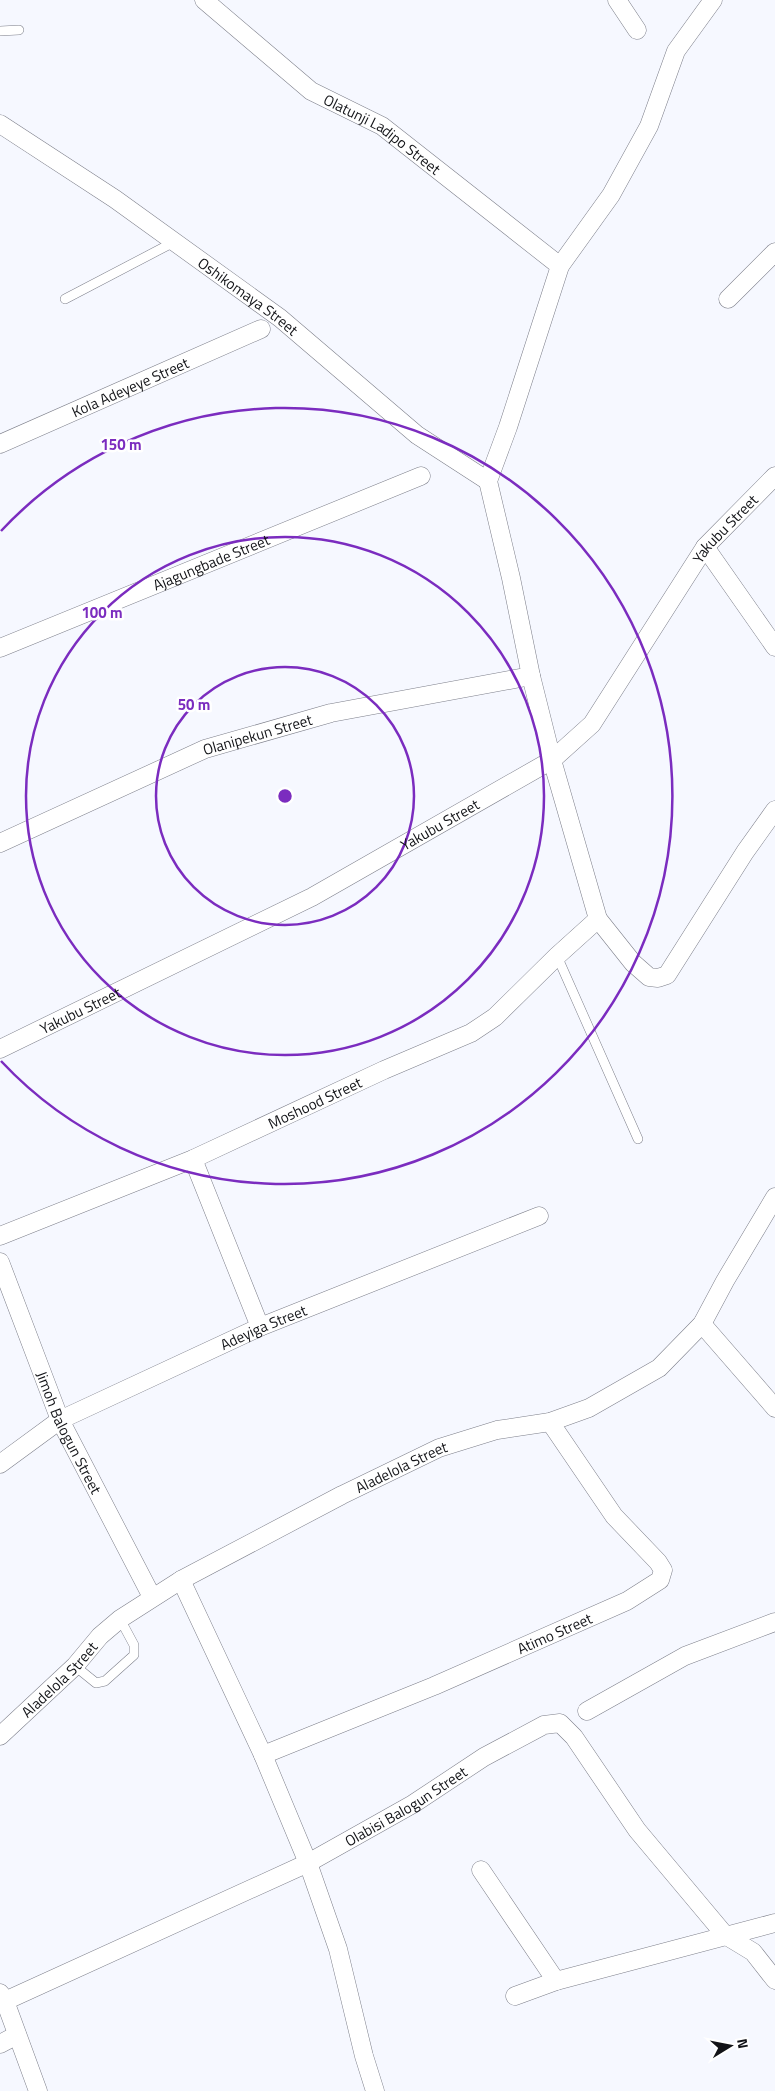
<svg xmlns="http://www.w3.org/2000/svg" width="775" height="2091" font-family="'Titillium Web',sans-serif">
<rect width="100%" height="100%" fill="#f6f8ff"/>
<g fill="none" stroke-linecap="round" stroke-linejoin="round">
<defs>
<path id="lane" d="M 0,31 L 19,30
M 65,299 L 174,242
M 557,956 L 638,1139
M 75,1666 L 96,1683 L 105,1681 L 134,1655 L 134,1645 L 120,1619"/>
<g id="street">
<path id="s1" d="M 204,0 L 311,91 L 382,126 L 560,266"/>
<path d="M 617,0 L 637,30"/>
<path d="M 713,0 L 676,51 L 649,126 L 611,195 L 560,266 L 508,427 L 488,481 L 511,578 L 531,676 L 552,760 L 598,919 L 633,963 L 649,977 L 658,978 L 667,975 L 745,852 L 775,810"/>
<path id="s2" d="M 0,124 L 115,199 L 280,318 L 417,435 L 488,481"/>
<path d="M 728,299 L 775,252"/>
<path id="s3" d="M 0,444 L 261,329"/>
<path d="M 705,547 L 775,647"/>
<path id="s4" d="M 0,648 L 421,476"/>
<path id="s5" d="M 0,843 L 205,749 L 331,713 L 531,676"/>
<path id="s6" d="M 0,1049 L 312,897 L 552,760 L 592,724 L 705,547 L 775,476"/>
<path d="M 193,1159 L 260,1327"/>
<path id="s7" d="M 0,1236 L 193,1159 L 384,1070 L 471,1033 L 495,1017 L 557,956 L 598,919"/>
<path id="s8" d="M 0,1262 L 60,1420 L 152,1597"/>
<path d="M 702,1324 L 775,1408"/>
<path id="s9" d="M 0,1464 L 60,1420 L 260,1327 L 539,1216"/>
<path d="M 181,1580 L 263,1755 L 308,1863 L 338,1949 L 364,2056 L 375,2091"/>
<path d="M 587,1711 L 685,1656 L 775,1622"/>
<path id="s10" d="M 0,1736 L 75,1666 L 100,1636 L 120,1619 L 181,1580 L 342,1495 L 439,1448 L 497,1430 L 550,1422 L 589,1408 L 659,1368 L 702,1324 L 725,1281 L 775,1197"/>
<path id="s11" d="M 263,1755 L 434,1686 L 627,1601 L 660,1580 L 663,1570 L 658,1562 L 614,1516 L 550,1422"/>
<path d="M 481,1870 L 556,1981"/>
<path d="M 0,1993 L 5,2001 L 38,2091"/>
<path d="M 515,1996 L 556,1981 L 775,1923"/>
<path id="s12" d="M 5,2001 L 308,1863 L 413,1804 L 484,1757 L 544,1725 L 560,1723 L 574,1737 L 637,1830 L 725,1935 L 753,1952 L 775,1980"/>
<path d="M 0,2044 L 17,2035"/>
</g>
</defs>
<use href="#lane" stroke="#7d7f8a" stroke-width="10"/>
<use href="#street" stroke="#7d7f8a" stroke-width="19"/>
<use href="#lane" stroke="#fff" stroke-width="9"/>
<use href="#street" stroke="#fff" stroke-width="18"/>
</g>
<g fill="none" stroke="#7b2cbf" stroke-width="2.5">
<circle cx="285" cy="796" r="129"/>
<circle cx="285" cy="796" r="259"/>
<path d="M1 531A388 388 0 1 1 1 1061"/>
</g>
<g text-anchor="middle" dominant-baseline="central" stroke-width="5" stroke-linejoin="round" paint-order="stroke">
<g font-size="15" fill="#121317" stroke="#fff">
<text stroke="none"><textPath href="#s1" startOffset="224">Olatunji Ladipo Street</textPath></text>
<text stroke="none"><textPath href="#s2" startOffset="302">Oshikomaya Street</textPath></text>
<text stroke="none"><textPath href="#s3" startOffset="142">Kola Adeyeye Street</textPath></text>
<text stroke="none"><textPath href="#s6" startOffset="914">Yakubu Street</textPath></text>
<text stroke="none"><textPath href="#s4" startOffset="228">Ajagungbade Street</textPath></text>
<text stroke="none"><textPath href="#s5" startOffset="280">Olanipekun Street</textPath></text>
<text stroke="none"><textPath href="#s6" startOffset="494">Yakubu Street</textPath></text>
<text stroke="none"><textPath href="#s6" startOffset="89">Yakubu Street</textPath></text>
<text stroke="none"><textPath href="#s7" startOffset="342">Moshood Street</textPath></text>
<text stroke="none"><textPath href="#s9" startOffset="298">Adeyiga Street</textPath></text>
<text stroke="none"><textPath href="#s8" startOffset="184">Jimoh Balogun Street</textPath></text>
<text stroke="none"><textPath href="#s10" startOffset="488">Aladelola Street</textPath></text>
<text stroke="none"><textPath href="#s11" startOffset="316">Atimo Street</textPath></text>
<text stroke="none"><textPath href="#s10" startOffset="82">Aladelola Street</textPath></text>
<text stroke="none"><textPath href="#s12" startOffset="446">Olabisi Balogun Street</textPath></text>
</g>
</g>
<circle cx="285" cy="796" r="8" fill="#7b2cbf" stroke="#fff" stroke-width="2.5"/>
<g font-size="15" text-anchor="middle" font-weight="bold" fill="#7b2cbf" stroke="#fff" stroke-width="5" stroke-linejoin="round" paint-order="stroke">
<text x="121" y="450">150 m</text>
<text x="102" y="618">100 m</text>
<text x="194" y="710">50 m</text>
</g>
<g transform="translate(730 2046) rotate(80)" stroke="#ffffff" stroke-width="4" paint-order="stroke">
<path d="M0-4L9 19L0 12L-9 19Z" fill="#121317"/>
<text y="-8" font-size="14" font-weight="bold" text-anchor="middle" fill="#121317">N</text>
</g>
</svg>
